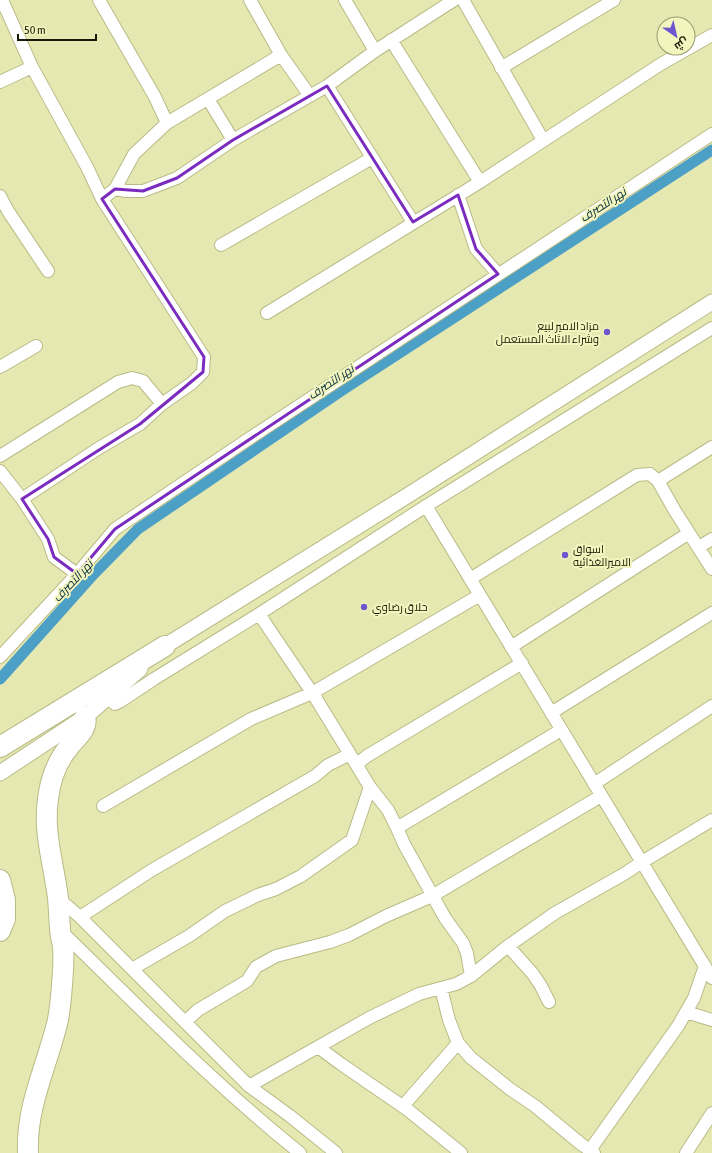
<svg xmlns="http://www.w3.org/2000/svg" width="712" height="1153" font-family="'Asap Condensed',Cairo,sans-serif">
<rect width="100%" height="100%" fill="#e6e8b2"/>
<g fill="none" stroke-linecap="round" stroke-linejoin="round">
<path stroke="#4ca0c5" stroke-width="11" d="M 0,679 L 91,577 L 138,529 L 344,389 L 712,150"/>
<defs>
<path id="minor" d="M 2,0 L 32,67 L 87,167 L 102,199 L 115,189 L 134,154 L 167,123 L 281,55
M 99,0 L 155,97 L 167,123
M 250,0 L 281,55 L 310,96
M 345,0 L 375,51
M 463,0 L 543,140
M 391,40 L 480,182
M 501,68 L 614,0
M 0,82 L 32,67
M 327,86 L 413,222
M 208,99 L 233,140
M 115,189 L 126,191 L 143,191 L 177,178 L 233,140 L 327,86 L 375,51 L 454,0
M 458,195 L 476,249 L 498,274
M 0,196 L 8,211 L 48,271
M 221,245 L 372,158
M 267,313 L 480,182 L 661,64 L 712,35
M 0,367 L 36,346
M 0,456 L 118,382 L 132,378 L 143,381 L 162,404
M 0,471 L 22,499 L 48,539 L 54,557 L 77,574 L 0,657
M 658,481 L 712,447
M 22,499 L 99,448 L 140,424 L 162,404 L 192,383 L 203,372 L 204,357 L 102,199
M 426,506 L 712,978
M 699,547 L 712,539
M 77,574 L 115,529 L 247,440 L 712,134
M 470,579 L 637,475 L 650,474 L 658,481 L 675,511 L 712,569
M 259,614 L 315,697 L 370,787 L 388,810 L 397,828 L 404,844 L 445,918 L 463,943 L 467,953 L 471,976
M 511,647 L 689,533
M 107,698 L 115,704 L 121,701 L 154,679 L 259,614 L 426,506 L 712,328
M 551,713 L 712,613
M 357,764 L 367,756 L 522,663
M 594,784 L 712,706
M 103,806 L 251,719 L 312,693 L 480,595
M 397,828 L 561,730
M 58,898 L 80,917 L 249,1086 L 290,1116 L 336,1153
M 80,917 L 152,870 L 315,776 L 328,765 L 350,754
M 61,931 C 139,1007 215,1085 300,1153
M 508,946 L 533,974 L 541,986 L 549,1002
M 132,969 L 189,936 L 225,911 L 258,895 L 276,889 L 301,876 L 352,840 L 370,787
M 441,988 L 449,1020 L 458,1043 L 471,1058 L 510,1089 L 535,1106 L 581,1144 L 594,1153
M 686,1012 L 712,1020
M 185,1022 L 198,1010 L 247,981 L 256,967 L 276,956 L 330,942 L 349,935 L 386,916 L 432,896 L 601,796
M 318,1047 L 341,1064 L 408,1110 L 461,1153
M 249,1086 L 369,1018 L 419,994 L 456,984 L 471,976 L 508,946 L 555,913 L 624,874 L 642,862 L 712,820
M 403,1106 L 458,1043
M 590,1150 L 678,1026 L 694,998 L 705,966
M 686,1153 L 712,1113"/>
<path id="tertiary" d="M 158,653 L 165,646 L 410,494 L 712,302
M 0,773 L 85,717 L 140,669"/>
<path id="trunk" d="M 0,747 L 165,646
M 0,880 L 5,900 L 5,919 L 0,931
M 28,1153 C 26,1107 46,1068 57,1024 C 60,1012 61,998 62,985 C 63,973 64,958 63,946 C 62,940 60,934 60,928 C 59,918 59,908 58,898 C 54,865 43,833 48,799 C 50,781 57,761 69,747 C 75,738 89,729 85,717"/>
</defs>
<use href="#minor" stroke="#b9bb86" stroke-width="14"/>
<use href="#tertiary" stroke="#b9bb86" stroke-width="17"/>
<use href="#trunk" stroke="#b9bb86" stroke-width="22"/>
<use href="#minor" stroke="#fff" stroke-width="12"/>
<use href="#tertiary" stroke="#fff" stroke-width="15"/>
<use href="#trunk" stroke="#fff" stroke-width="20"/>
</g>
<path fill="none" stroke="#7b2cbf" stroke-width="3" stroke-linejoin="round" d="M 327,86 L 413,222 L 458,195 L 476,249 L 498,274 L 115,529 L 77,574 L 54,557 L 48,539 L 22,499 L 140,424 L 203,372 L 204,357 L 102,199 L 115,189 L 143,191 L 177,178 L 233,140 Z"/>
<g fill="#7155cf" stroke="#f3f5be" stroke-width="1.5">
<circle cx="607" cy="332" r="4"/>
<circle cx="565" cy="555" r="4"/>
<circle cx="364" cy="607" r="4"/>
</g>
<g text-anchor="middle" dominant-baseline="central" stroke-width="4" stroke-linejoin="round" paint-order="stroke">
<g font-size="11" fill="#181804" stroke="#f3f5be" text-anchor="start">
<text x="599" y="326" text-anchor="end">مزاد الامير لبيع<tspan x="599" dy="13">وشراء الاثاث المستعمل</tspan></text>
<text x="573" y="549">اسواق<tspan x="573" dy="13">الاميرالغذائيه</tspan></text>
<text x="372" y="607">حلاق رضاوي</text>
</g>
<g font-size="12" font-style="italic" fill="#062e3e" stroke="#f3f5be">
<text transform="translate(603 205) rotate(-33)">نهر التصرف</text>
<text transform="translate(331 382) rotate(-34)">نهر التصرف</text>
<text transform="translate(73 581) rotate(-47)">نهر التصرف</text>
</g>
</g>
<g transform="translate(676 36) rotate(146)"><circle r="19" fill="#f3f5be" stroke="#9b9d74"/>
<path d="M0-3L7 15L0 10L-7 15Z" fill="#7155cf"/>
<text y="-6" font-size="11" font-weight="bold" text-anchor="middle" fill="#181804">ش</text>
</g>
<path d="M18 34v6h78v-6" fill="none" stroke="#181804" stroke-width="2"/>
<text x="24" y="34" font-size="12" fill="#181804" stroke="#f3f5be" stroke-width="3" paint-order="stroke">50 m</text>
</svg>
